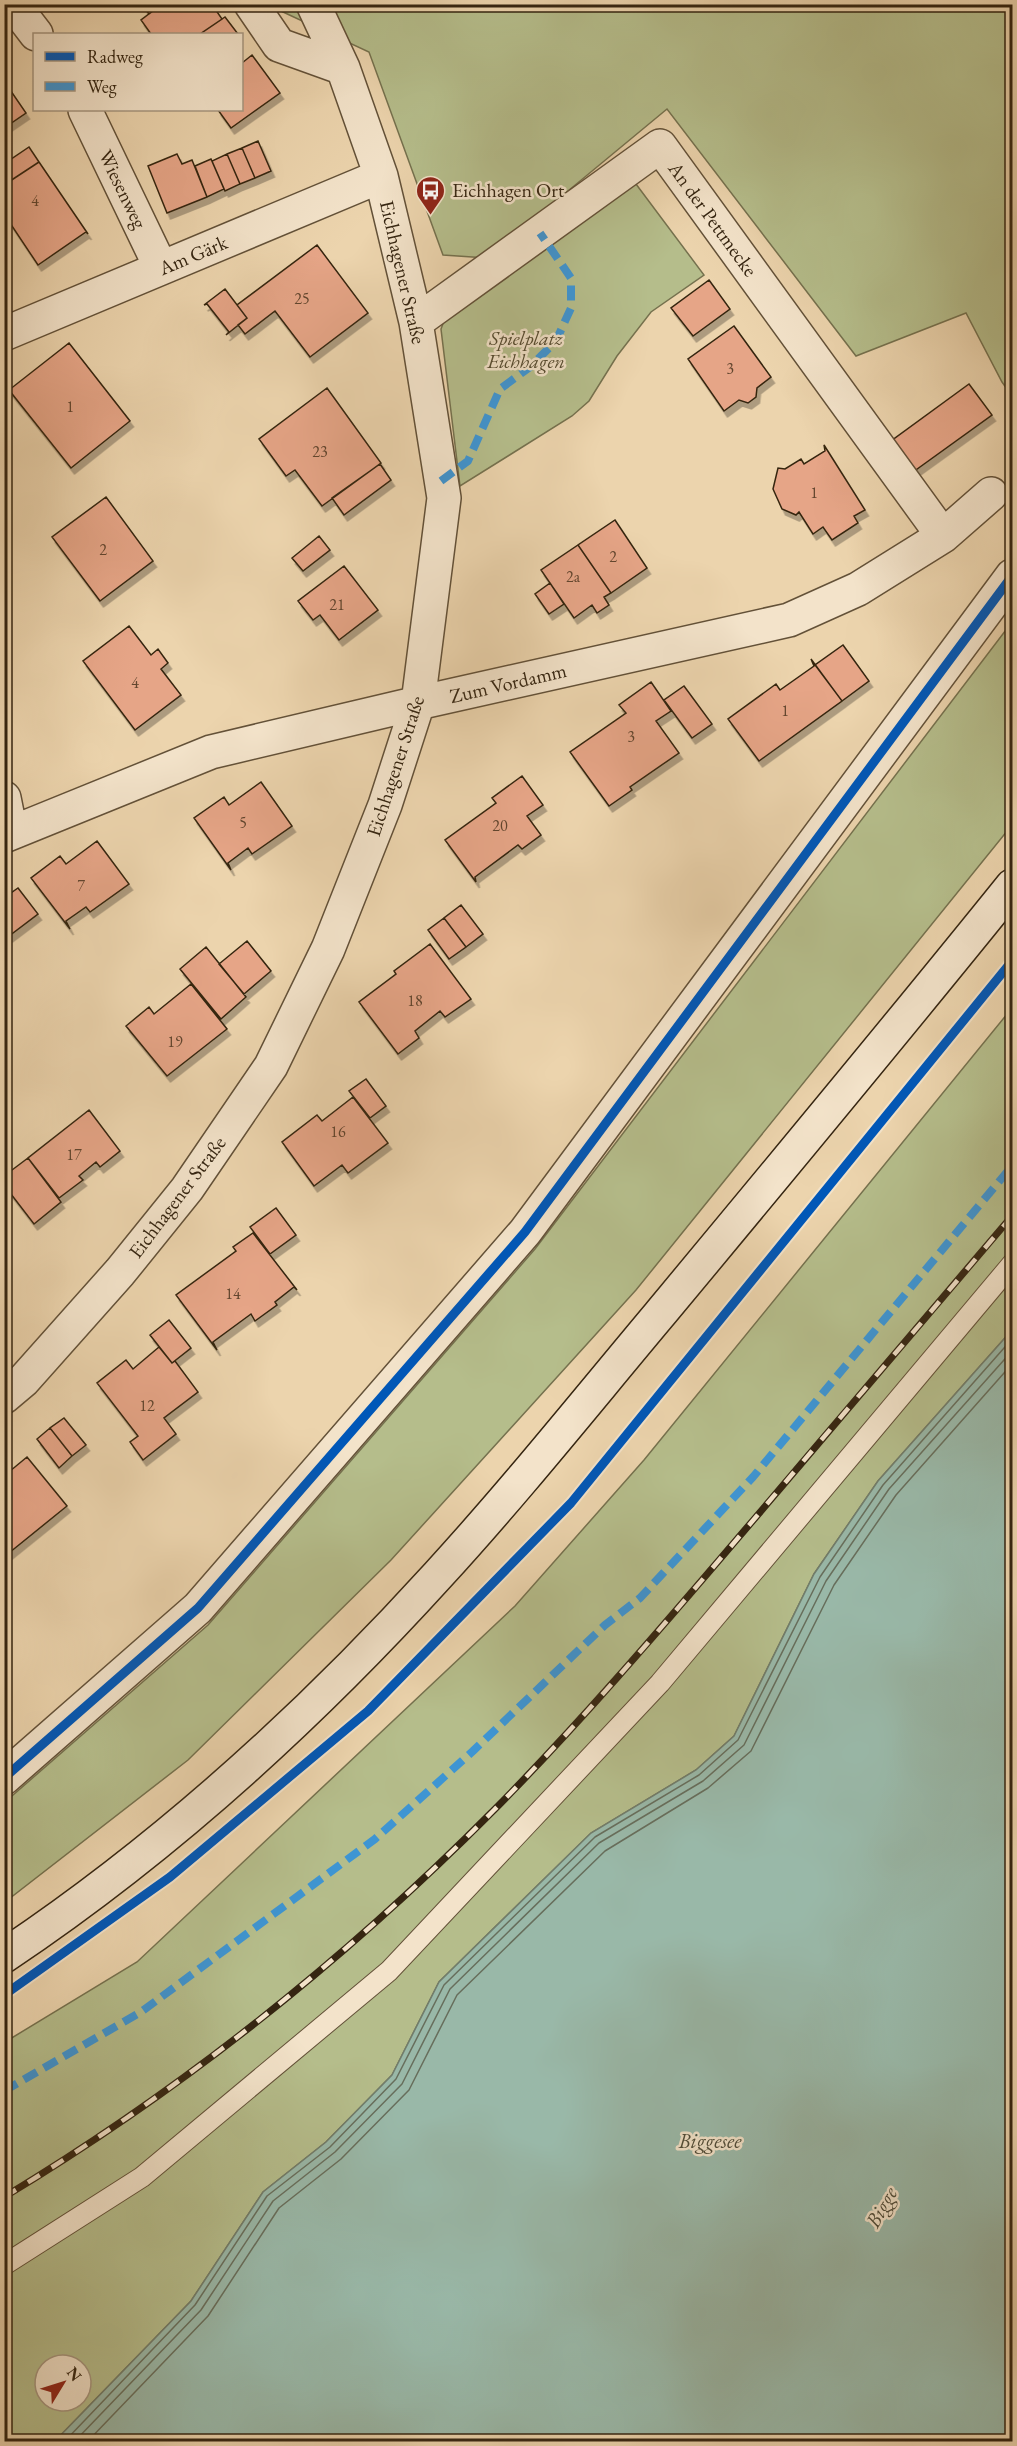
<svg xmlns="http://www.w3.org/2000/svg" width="1017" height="2446" font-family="'EB Garamond',serif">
<defs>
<filter id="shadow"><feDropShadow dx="3.5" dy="6" stdDeviation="0" flood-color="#0004"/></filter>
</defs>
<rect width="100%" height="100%" fill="#ecd4ad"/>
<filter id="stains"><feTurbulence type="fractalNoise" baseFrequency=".00333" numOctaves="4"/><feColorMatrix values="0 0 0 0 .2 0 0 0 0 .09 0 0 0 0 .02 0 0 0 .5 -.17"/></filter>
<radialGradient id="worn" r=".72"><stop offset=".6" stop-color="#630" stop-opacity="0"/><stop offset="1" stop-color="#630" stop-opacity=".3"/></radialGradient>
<path fill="#b5bd8b" stroke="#75714e" stroke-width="1.5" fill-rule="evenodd" d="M 268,5 L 1012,5 L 1012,396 L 1002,382 L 966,313 L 856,356 L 667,109 L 487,258 L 443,255 L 369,52 Z
M 630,176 L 704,275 L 651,312 L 617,356 L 589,401 L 572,416 L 460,486 L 441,329 L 450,305 Z
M 1012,622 L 1012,825 L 636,1290 L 391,1560 L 188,1760 L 5,1902 L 5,1802 L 208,1625 L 535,1249 Z
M 1012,1008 L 1012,1330 L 878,1481 L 814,1574 L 734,1736 L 696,1770 L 591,1833 L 439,1982 L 392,2075 L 326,2142 L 263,2192 L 191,2301 L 55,2441 L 5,2442 L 5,2042 L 137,1962 L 515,1606 L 644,1460 ZM 45,2365 L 81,2365 L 81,2401 L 45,2401 Z"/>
<path fill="#99b8a8" stroke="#717d6c" stroke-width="1.5" d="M 1012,1330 L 1012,2441 L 55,2441 L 191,2301 L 263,2192 L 326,2142 L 392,2075 L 439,1982 L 591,1833 L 696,1770 L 734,1736 L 814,1574 L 878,1481 Z"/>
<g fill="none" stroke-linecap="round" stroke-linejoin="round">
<path stroke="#676e5c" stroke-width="1.5" d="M 64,2442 L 195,2305 L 267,2196 L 330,2147 L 396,2079 L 444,1985 L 595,1837 L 699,1775 L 738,1740 L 820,1577 L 883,1485 L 1012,1339
M 74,2442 L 201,2310 L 273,2201 L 335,2152 L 402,2084 L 450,1989 L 599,1843 L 703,1781 L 744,1745 L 826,1581 L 889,1489 L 1012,1351
M 87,2442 L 208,2316 L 279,2208 L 341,2159 L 409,2090 L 457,1995 L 605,1851 L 708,1788 L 751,1751 L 834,1585 L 896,1495 L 1012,1364"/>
</g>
<path fill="#e6a587" stroke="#352511" stroke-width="1.5" filter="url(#shadow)" d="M 142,4 L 162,4 L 149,14 Z
M 162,4 L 216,4 L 213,6 L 222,19 L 200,34 L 151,34 L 141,20 Z
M 225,17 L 238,34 L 200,34 L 222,19 Z
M 252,55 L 280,93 L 231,128 L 218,110 L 242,110 L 242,63 Z
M 4,81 L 26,113 L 4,128 Z
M 258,141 L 271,171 L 255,178 L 242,148 Z
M 29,147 L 39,162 L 7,183 L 4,179 L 4,164 Z
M 242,148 L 255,178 L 240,184 L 227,154 Z
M 177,154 L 182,164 L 192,160 L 207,197 L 167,213 L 148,166 Z
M 227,154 L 240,184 L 225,191 L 212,161 Z
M 211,159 L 224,189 L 207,197 L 195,166 Z
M 39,162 L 88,234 L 86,232 L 38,265 L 4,214 L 4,185 Z
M 317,245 L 368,313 L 310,357 L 275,311 L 245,334 L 238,325 L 247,318 L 237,305 Z
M 709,280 L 730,309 L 693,336 L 671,308 Z
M 225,289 L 247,318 L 226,335 L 229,332 L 207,304 L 204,305 Z
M 734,326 L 771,377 L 757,388 L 756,397 L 748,403 L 739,400 L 724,411 L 688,359 Z
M 69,343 L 130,421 L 71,468 L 9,390 Z
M 969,384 L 992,415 L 913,472 L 891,441 Z
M 327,388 L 381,463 L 322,506 L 295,470 L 286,476 L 259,439 Z
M 824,445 L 865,510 L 854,516 L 858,523 L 832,540 L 823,527 L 813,534 L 799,512 L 796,515 L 782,509 L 773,489 L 778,468 L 785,469 L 801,459 L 804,464 L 825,451 Z
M 380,464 L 391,480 L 344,515 L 332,498 Z
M 106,497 L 153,561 L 100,601 L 52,537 Z
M 615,520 L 647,568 L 611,593 L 578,545 Z
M 319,536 L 330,550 L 303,571 L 292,558 Z
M 578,545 L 611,593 L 604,597 L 609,605 L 597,613 L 592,605 L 574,618 L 541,570 Z
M 344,566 L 378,610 L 339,640 L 320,615 L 313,620 L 298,601 Z
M 550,583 L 564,604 L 549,614 L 535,594 Z
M 129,626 L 151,655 L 158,649 L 168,663 L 161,669 L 181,695 L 135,730 L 83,661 Z
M 843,645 L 869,681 L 842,701 L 815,665 Z
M 811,659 L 842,701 L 759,761 L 728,719 L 776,684 L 780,690 L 814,666 Z
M 651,682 L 671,711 L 656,721 L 679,753 L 630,787 L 632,790 L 609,806 L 570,752 L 626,713 L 619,705 Z
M 684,686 L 712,724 L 692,738 L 664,700 Z
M 522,776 L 543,805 L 527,816 L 541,835 L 522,849 L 518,845 L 475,877 L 476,882 L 445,840 L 496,803 L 492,798 Z
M 261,782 L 292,826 L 252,854 L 248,848 L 228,863 L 231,870 L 194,818 L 224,797 L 229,805 Z
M 97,841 L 129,884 L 90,912 L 86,907 L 66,921 L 70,929 L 31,878 L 60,856 L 66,864 Z
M 18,888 L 38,914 L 9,936 L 4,931 L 4,898 Z
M 461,905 L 483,934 L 466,947 L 444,918 Z
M 444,918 L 466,947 L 449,959 L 428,930 Z
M 247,941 L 271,971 L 244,994 L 219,964 Z
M 430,944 L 471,999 L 445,1017 L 440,1011 L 415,1031 L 419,1038 L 398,1054 L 359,1002 L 396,974 L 394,971 Z
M 206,947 L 246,997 L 221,1019 L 180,969 Z
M 191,984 L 227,1029 L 167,1076 L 126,1026 L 149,1007 L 154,1014 Z
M 366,1079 L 386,1106 L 370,1118 L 349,1091 Z
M 353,1097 L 388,1143 L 348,1173 L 342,1165 L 314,1186 L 282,1142 L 317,1115 L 322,1121 Z
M 89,1110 L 120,1151 L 100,1167 L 96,1162 L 79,1176 L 83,1180 L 59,1198 L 28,1158 Z
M 28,1158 L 61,1202 L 34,1224 L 4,1185 L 4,1176 Z
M 276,1208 L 296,1235 L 270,1254 L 250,1227 Z
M 253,1233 L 297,1290 L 294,1287 L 275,1302 L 277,1305 L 255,1321 L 251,1314 L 213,1342 L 217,1350 L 176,1295 L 236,1251 L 233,1247 Z
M 169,1320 L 191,1348 L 172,1363 L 150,1335 Z
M 159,1347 L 172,1363 L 175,1361 L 198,1392 L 164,1418 L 176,1434 L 143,1460 L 130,1442 L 138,1436 L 97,1383 L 126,1360 L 133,1369 Z
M 64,1418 L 86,1445 L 72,1456 L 50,1428 Z
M 50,1428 L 72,1456 L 59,1468 L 37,1439 Z
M 27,1457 L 67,1506 L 4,1557 L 4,1476 Z"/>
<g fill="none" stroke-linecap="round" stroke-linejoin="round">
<defs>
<path id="lane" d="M 4,2265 L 142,2177 L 389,1971 L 660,1683 L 1012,1264"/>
<path id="street" d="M 13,4 L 36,34
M 251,4 L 279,45 L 343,68
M 85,110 L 161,268
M 416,322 L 660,146 L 943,536
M 4,334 L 381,176
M 4,798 L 11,833
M 4,836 L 211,752 L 418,703 L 789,620 L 858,589 L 943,536 L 991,494
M 4,1397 L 23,1381 L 120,1272 L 187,1189 L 271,1066 L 328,949 L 385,805 L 418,703 L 444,498 L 416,322 L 381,176 L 343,68 L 313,4
M 4,1778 L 198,1608 L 525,1232 L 1012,576"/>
<path id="secondary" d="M 4,1956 C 164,1849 309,1717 438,1575 C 515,1491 586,1402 659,1315 C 777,1173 896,1030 1012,886"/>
</defs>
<use href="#lane" stroke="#635138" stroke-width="22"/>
<use href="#street" stroke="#635138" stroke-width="36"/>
<use href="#secondary" stroke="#352511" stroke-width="36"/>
<use href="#lane" stroke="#f3e3ca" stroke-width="20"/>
<use href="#street" stroke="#f3e3ca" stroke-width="33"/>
<use href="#secondary" stroke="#f3e3ca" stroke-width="33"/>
<defs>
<path id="rail" d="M 4,2197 C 183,2089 347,1958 494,1810 C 584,1719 667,1621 750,1524 C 837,1421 925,1319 1012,1216"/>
</defs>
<use href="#rail" stroke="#352511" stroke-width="7"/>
<use href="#rail" stroke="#f3e3ca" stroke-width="4.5" stroke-dasharray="14" stroke-linecap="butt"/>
<path stroke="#3e95d3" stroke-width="8" stroke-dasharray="15 8" stroke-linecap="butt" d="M 441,481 L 468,461 L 500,389 L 530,367 L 556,341 L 571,308 L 571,278 L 540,233
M 4,2091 L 141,2012 L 375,1839 L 473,1751 L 605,1625 L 640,1598 L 753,1477 L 1012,1166"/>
<defs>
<path id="cycleway" d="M 4,1778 L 198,1608 L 525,1232 L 1012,576
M 4,1995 L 170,1877 L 368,1711 L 571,1503 L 1012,961"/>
</defs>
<use href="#cycleway" stroke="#f3e3ca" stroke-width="13"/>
<use href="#cycleway" stroke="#0057b8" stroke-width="9"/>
</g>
<defs>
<symbol id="bus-pin" viewBox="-11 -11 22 30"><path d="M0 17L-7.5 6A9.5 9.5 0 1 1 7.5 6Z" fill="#8f2418" stroke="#f3e3ca"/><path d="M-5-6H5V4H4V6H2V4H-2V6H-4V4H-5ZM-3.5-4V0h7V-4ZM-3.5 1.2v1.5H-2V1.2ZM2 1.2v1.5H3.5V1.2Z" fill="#fff"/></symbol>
</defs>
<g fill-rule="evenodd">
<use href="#bus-pin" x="414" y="174" width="33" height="45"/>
</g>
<g text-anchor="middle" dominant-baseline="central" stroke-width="5" stroke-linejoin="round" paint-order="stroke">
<g font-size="16" fill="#61452e">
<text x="35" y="200">4</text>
<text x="302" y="298">25</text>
<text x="730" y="368">3</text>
<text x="70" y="406">1</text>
<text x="320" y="451">23</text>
<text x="814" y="492">1</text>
<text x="103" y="549">2</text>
<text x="613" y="556">2</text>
<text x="573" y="576">2a</text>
<text x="337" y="604">21</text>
<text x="135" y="682">4</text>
<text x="785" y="710">1</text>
<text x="631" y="736">3</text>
<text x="243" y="822">5</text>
<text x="500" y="825">20</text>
<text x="81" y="885">7</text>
<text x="415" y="1000">18</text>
<text x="175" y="1041">19</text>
<text x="338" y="1131">16</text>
<text x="74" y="1154">17</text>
<text x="233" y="1293">14</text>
<text x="147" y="1405">12</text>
</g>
<g font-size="20" fill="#352511" stroke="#f3e3ca">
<text transform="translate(123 189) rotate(64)">Wiesenweg</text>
<text transform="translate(713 219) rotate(54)">An der Pettmecke</text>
<text transform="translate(193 255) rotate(-23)">Am Gärk</text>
<text transform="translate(403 272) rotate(77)">Eichhagener Straße</text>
<text transform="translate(508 683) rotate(-13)">Zum Vordamm</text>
<text transform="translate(395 766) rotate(-72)">Eichhagener Straße</text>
<text transform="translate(177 1197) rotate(-53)">Eichhagener Straße</text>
</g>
<g font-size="20" fill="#352511" stroke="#f3e3ca" text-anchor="start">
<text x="452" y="190">Eichhagen Ort</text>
</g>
<g font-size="20" font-style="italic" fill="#554b30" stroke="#f3e3ca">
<text x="526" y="338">Spielplatz<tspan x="526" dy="23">Eichhagen</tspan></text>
</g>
<g font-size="21" font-style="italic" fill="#4e4a37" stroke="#f3e3ca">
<text x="710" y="2140">Biggesee</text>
<text transform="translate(881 2207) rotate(-61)">Bigge</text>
</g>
</g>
<rect width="1017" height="2446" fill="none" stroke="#ecd4ad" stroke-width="24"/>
<rect x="6" y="6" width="1005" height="2434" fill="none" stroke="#352511" stroke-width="3"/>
<rect x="12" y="12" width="993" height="2422" fill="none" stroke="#352511" stroke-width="1.5"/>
<rect x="33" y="33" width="210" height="78" fill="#f3e3ca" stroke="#a79780" stroke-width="1.5"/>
<rect x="45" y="52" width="30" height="9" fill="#0057b8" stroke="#a79780" stroke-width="1.5"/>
<text x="87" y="63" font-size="18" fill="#352511">Radweg</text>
<rect x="45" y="82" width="30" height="9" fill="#3e95d3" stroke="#a79780" stroke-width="1.5"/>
<text x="87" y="93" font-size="18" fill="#352511">Weg</text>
<g transform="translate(63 2383) rotate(52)"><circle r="28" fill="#f3e3ca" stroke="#a79780" stroke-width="1.5"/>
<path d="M0-4.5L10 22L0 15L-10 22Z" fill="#8f2418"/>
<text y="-9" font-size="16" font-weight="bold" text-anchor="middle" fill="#352511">N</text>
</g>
<rect width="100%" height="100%" filter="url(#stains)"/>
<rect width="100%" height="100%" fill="url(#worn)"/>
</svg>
